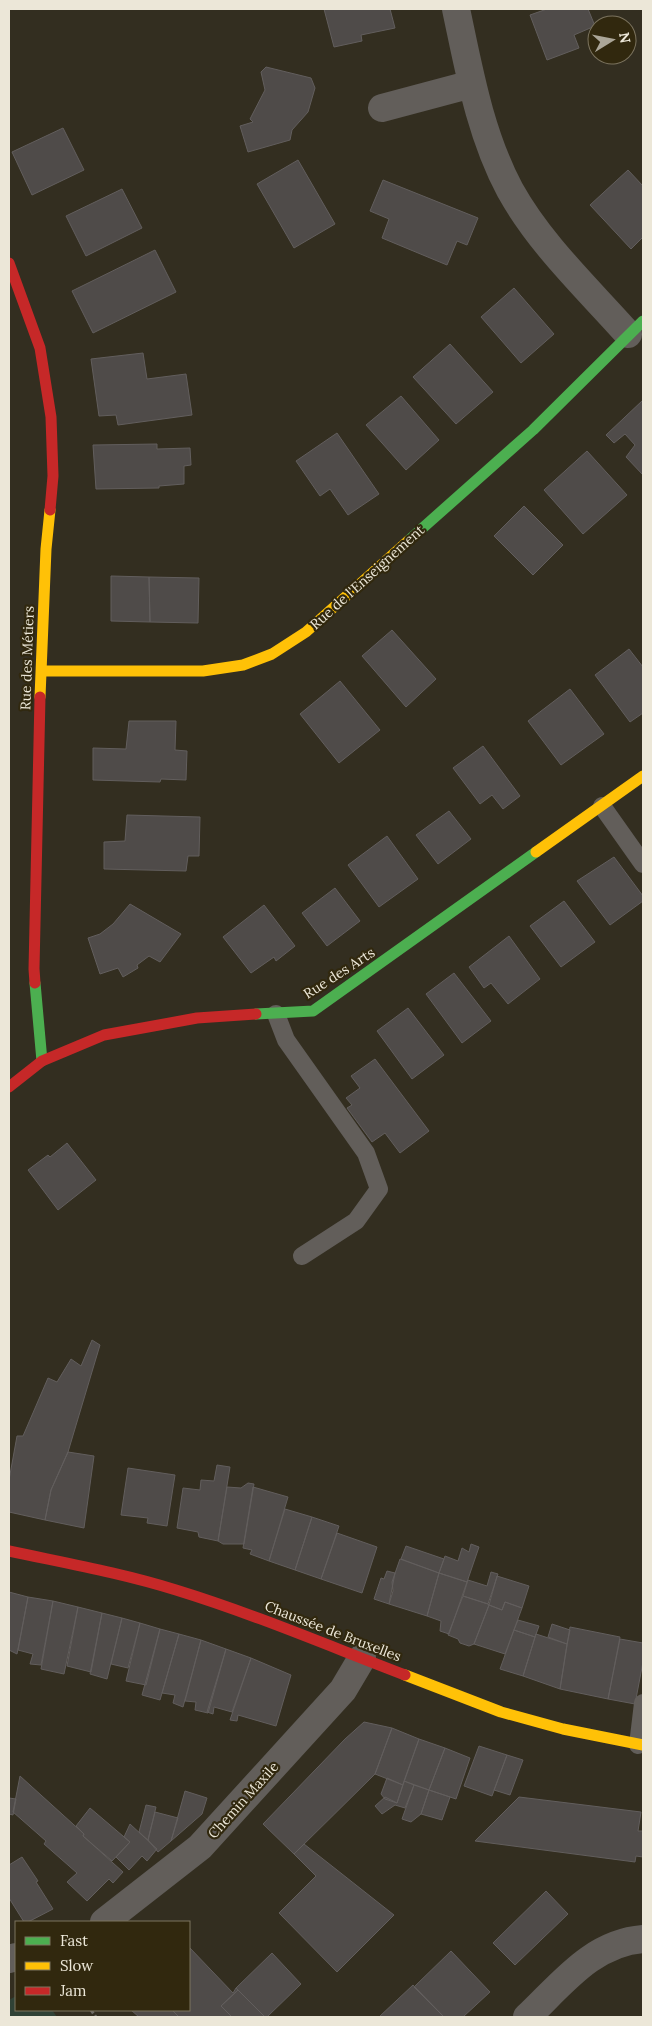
<svg xmlns="http://www.w3.org/2000/svg" width="652" height="2026" font-family="Lora,serif">
<rect width="100%" height="100%" fill="#332e20"/>
<path fill="#304236" d="M 16,1996 L 16,2010 L 52,2010 L 57,2017 L 9,2017 L 9,2000 Z"/>
<path fill="#4f4b49" stroke="#625e5d" d="M 324,9 L 390,9 L 395,28 L 361,35 L 362,41 L 334,47 Z
M 547,9 L 588,9 L 595,26 L 574,35 L 579,48 L 547,60 L 530,15 Z
M 266,67 L 311,78 L 315,88 L 308,112 L 292,130 L 290,140 L 248,152 L 240,126 L 253,122 L 250,119 L 265,90 L 261,72 Z
M 63,128 L 84,170 L 32,195 L 12,152 Z
M 298,160 L 335,224 L 294,248 L 257,184 Z
M 628,170 L 643,186 L 643,240 L 642,238 L 631,249 L 590,205 Z
M 383,180 L 478,218 L 467,245 L 457,241 L 447,265 L 382,238 L 389,219 L 370,211 Z
M 122,189 L 142,228 L 86,256 L 66,216 Z
M 155,250 L 176,292 L 93,333 L 72,291 Z
M 514,288 L 554,334 L 521,363 L 481,317 Z
M 450,344 L 493,392 L 456,424 L 413,377 Z
M 143,353 L 147,379 L 186,374 L 192,415 L 118,425 L 116,415 L 99,416 L 91,359 Z
M 401,396 L 439,440 L 406,470 L 366,425 Z
M 643,400 L 643,475 L 626,457 L 635,445 L 625,434 L 614,443 L 606,435 Z
M 337,433 L 379,494 L 348,515 L 330,489 L 320,496 L 296,461 Z
M 157,444 L 157,449 L 190,448 L 191,465 L 184,466 L 184,484 L 159,486 L 159,488 L 96,489 L 93,445 Z
M 587,451 L 627,495 L 583,534 L 544,490 Z
M 524,506 L 563,545 L 533,575 L 494,536 Z
M 111,576 L 149,577 L 150,622 L 111,621 Z
M 149,577 L 199,578 L 198,623 L 150,622 Z
M 392,630 L 436,679 L 406,707 L 362,656 Z
M 629,649 L 643,667 L 643,713 L 630,722 L 595,675 Z
M 340,681 L 380,730 L 339,763 L 300,714 Z
M 570,689 L 604,734 L 561,765 L 528,721 Z
M 129,721 L 176,721 L 175,750 L 187,751 L 186,780 L 161,779 L 160,782 L 93,780 L 93,748 L 126,749 Z
M 483,746 L 520,796 L 503,809 L 492,795 L 480,804 L 453,768 Z
M 449,811 L 471,839 L 438,864 L 416,835 Z
M 127,815 L 200,817 L 199,856 L 188,856 L 186,871 L 104,869 L 104,842 L 125,841 Z
M 387,836 L 418,879 L 379,907 L 348,865 Z
M 614,857 L 643,896 L 643,901 L 610,925 L 577,881 Z
M 335,888 L 360,921 L 327,946 L 302,913 Z
M 564,901 L 595,942 L 561,967 L 530,926 Z
M 130,904 L 181,934 L 160,962 L 149,956 L 137,965 L 138,968 L 123,977 L 118,968 L 100,974 L 88,938 L 100,934 L 113,924 Z
M 264,905 L 295,946 L 276,961 L 274,957 L 251,973 L 223,937 Z
M 509,936 L 540,979 L 508,1004 L 491,983 L 484,988 L 469,967 Z
M 454,973 L 491,1021 L 462,1043 L 426,994 Z
M 408,1008 L 444,1055 L 412,1079 L 377,1031 Z
M 375,1059 L 429,1131 L 400,1153 L 385,1133 L 372,1142 L 347,1108 L 352,1105 L 346,1098 L 360,1088 L 351,1076 Z
M 67,1143 L 96,1180 L 58,1210 L 28,1170 L 48,1155 L 50,1157 Z
M 92,1340 L 100,1345 L 68,1452 L 51,1490 L 45,1520 L 9,1512 L 9,1480 L 17,1436 L 23,1436 L 48,1378 L 57,1382 L 71,1359 L 81,1366 Z
M 68,1452 L 94,1456 L 84,1528 L 45,1520 L 51,1490 Z
M 217,1465 L 230,1467 L 218,1541 L 199,1537 L 198,1532 L 177,1528 L 183,1488 L 200,1490 L 201,1480 L 214,1481 Z
M 128,1468 L 175,1475 L 167,1526 L 147,1523 L 148,1518 L 121,1515 Z
M 248,1483 L 254,1484 L 244,1544 L 223,1544 L 218,1541 L 227,1487 L 241,1488 Z
M 253,1487 L 288,1497 L 269,1561 L 250,1554 L 252,1550 L 243,1548 Z
M 285,1509 L 312,1517 L 295,1570 L 269,1561 Z
M 312,1517 L 339,1526 L 321,1579 L 295,1570 Z
M 337,1533 L 377,1547 L 362,1593 L 321,1579 Z
M 471,1544 L 479,1547 L 467,1582 L 439,1573 L 445,1556 L 458,1561 L 462,1548 L 469,1552 Z
M 406,1546 L 444,1559 L 439,1573 L 401,1559 Z
M 400,1559 L 439,1573 L 427,1616 L 389,1604 L 393,1591 L 392,1582 Z
M 387,1571 L 395,1573 L 389,1604 L 374,1599 L 381,1578 L 384,1579 Z
M 491,1572 L 498,1574 L 488,1604 L 463,1596 L 468,1580 L 487,1586 Z
M 439,1573 L 467,1582 L 449,1634 L 440,1631 L 441,1621 L 427,1616 Z
M 497,1576 L 529,1586 L 522,1608 L 505,1602 L 502,1610 L 489,1605 Z
M 9,1592 L 28,1597 L 17,1654 L 9,1650 Z
M 463,1596 L 488,1604 L 489,1605 L 474,1644 L 469,1646 L 460,1643 L 458,1639 L 448,1635 Z
M 28,1597 L 53,1601 L 41,1665 L 30,1664 L 33,1654 L 18,1650 Z
M 53,1601 L 78,1607 L 64,1674 L 41,1669 Z
M 505,1602 L 522,1608 L 505,1654 L 474,1644 L 489,1605 L 502,1610 Z
M 78,1607 L 102,1613 L 91,1672 L 67,1666 Z
M 102,1613 L 122,1618 L 107,1679 L 90,1674 Z
M 122,1618 L 140,1623 L 128,1668 L 111,1664 Z
M 518,1620 L 539,1626 L 535,1637 L 514,1630 Z
M 140,1623 L 160,1629 L 146,1685 L 126,1681 Z
M 552,1624 L 570,1630 L 567,1644 L 548,1637 Z
M 570,1627 L 620,1637 L 608,1699 L 560,1689 Z
M 160,1629 L 179,1634 L 160,1700 L 142,1695 Z
M 514,1630 L 535,1637 L 523,1676 L 500,1669 Z
M 179,1634 L 201,1640 L 183,1707 L 173,1703 L 175,1695 L 162,1693 Z
M 536,1634 L 567,1644 L 560,1689 L 523,1676 Z
M 620,1639 L 643,1643 L 643,1662 L 635,1704 L 608,1699 Z
M 201,1640 L 226,1649 L 208,1713 L 195,1710 L 196,1702 L 185,1701 Z
M 226,1649 L 251,1658 L 232,1712 L 214,1707 L 213,1714 L 207,1712 Z
M 251,1658 L 291,1675 L 276,1726 L 238,1715 L 237,1721 L 230,1720 Z
M 364,1722 L 392,1728 L 375,1774 L 294,1854 L 263,1824 L 345,1739 Z
M 392,1728 L 419,1739 L 403,1785 L 375,1774 Z
M 419,1739 L 445,1748 L 429,1790 L 404,1781 Z
M 479,1746 L 507,1755 L 492,1796 L 464,1786 Z
M 445,1748 L 470,1758 L 456,1799 L 429,1790 Z
M 507,1755 L 523,1760 L 510,1795 L 494,1790 Z
M 20,1776 L 84,1834 L 83,1836 L 123,1872 L 113,1883 L 109,1879 L 87,1901 L 67,1882 L 77,1873 L 44,1844 L 46,1841 L 13,1812 Z
M 387,1778 L 403,1785 L 397,1803 L 385,1799 L 381,1794 Z
M 404,1781 L 414,1785 L 405,1808 L 395,1805 L 382,1814 L 375,1806 L 385,1797 L 397,1803 Z
M 414,1785 L 429,1790 L 421,1814 L 411,1822 L 402,1819 Z
M 429,1790 L 450,1797 L 442,1820 L 421,1814 Z
M 185,1791 L 207,1798 L 202,1814 L 171,1841 Z
M 519,1797 L 641,1812 L 638,1831 L 643,1831 L 643,1857 L 636,1856 L 635,1862 L 475,1841 Z
M 9,1798 L 16,1799 L 13,1815 L 9,1814 Z
M 146,1805 L 156,1807 L 148,1840 L 139,1832 Z
M 90,1808 L 130,1842 L 112,1861 L 83,1836 L 84,1834 L 76,1826 Z
M 155,1812 L 178,1818 L 171,1841 L 158,1852 L 148,1840 Z
M 130,1824 L 157,1849 L 147,1861 L 142,1856 L 129,1870 L 116,1857 L 130,1842 L 124,1837 Z
M 304,1844 L 394,1915 L 337,1972 L 279,1913 L 316,1876 L 294,1854 Z
M 22,1857 L 38,1881 L 36,1882 L 53,1909 L 28,1922 L 24,1922 L 9,1898 L 9,1865 Z
M 546,1891 L 568,1914 L 515,1965 L 493,1943 Z
M 189,1947 L 233,1993 L 236,1988 L 238,1990 L 221,2006 L 232,2017 L 179,2017 L 172,2010 L 189,2010 Z
M 451,1951 L 490,1992 L 463,2017 L 444,2017 L 414,1987 Z
M 272,1953 L 301,1984 L 267,2017 L 265,2017 L 236,1988 Z
M 413,1985 L 444,2017 L 379,2017 Z
M 238,1990 L 265,2017 L 232,2017 L 221,2006 Z
M 131,2010 L 172,2010 L 179,2017 L 139,2017 Z"/>
<g fill="none" stroke-linecap="round" stroke-linejoin="round">
<path stroke="#6e6b65" stroke-width="3" stroke-dasharray="4 2.5" stroke-linecap="butt" d="M 91,2010 L 96,2017"/>
<path stroke="#625e5a" stroke-width="18" d="M 602,806 L 643,864
M 276,1014 L 286,1040 L 366,1153 L 379,1189 L 356,1221 L 302,1256
M 638,1745 L 643,1703"/>
<path stroke="#625e5a" stroke-width="28" d="M 456,9 C 469,70 480,134 510,190 C 540,244 587,288 628,334
M 382,108 L 472,84
M 104,1922 L 200,1847 L 343,1690 L 362,1658
M 9,1959 L 16,1957
M 527,2017 C 562,1984 592,1943 643,1939"/>
<path stroke="#4caf50" stroke-width="11" d="M 408,541 L 533,430 L 643,321
M 35,983 L 42,1061
M 256,1014 L 313,1011 L 536,852"/>
<path stroke="#ffc107" stroke-width="11" d="M 41,671 L 203,671 L 243,665 L 272,654 L 306,632 L 408,541
M 40,697 L 46,549 L 50,510
M 536,852 L 643,776
M 405,1675 L 501,1712 L 563,1729 L 643,1745"/>
<path stroke="#c62828" stroke-width="11" d="M 9,263 L 40,348 L 51,417 L 53,476 L 50,510
M 35,983 L 34,969 L 40,697
M 9,1087 L 42,1061 L 104,1035 L 197,1018 L 256,1014
M 9,1551 C 65,1563 122,1573 176,1590 C 254,1614 329,1646 405,1675"/>
</g>
<g text-anchor="middle" dominant-baseline="central" stroke-width="4.5" stroke-linejoin="round" paint-order="stroke">
<g font-size="14" fill="#ece7d8" stroke="#31280e">
<text transform="translate(367 577) rotate(-42)">Rue de l'Enseignement</text>
<text transform="translate(27 658) rotate(-88)">Rue des Métiers</text>
<text transform="translate(339 973) rotate(-33)">Rue des Arts</text>
<text transform="translate(333 1631) rotate(21)">Chaussée de Bruxelles</text>
<text transform="translate(243 1800) rotate(-48)">Chemin Maxile</text>
</g>
</g>
<rect width="652" height="2026" fill="none" stroke="#ece7d8" stroke-width="20"/>
<rect x="15" y="1921" width="175" height="90" fill="#31280e" stroke="#7c745f"/>
<rect x="25" y="1937" width="25" height="8" fill="#4caf50" stroke="#7c745f"/>
<text x="60" y="1946" font-size="15" fill="#ece7d8">Fast</text>
<rect x="25" y="1962" width="25" height="8" fill="#ffc107" stroke="#7c745f"/>
<text x="60" y="1971" font-size="15" fill="#ece7d8">Slow</text>
<rect x="25" y="1987" width="25" height="8" fill="#c62828" stroke="#7c745f"/>
<text x="60" y="1996" font-size="15" fill="#ece7d8">Jam</text>
<g transform="translate(612 40) rotate(80)"><circle r="24" fill="#31280e" stroke="#7c745f"/>
<path d="M0-4L9 19L0 12L-9 19Z" fill="#aba698"/>
<text y="-8" font-size="14" font-weight="bold" text-anchor="middle" fill="#ece7d8">N</text>
</g>
</svg>
